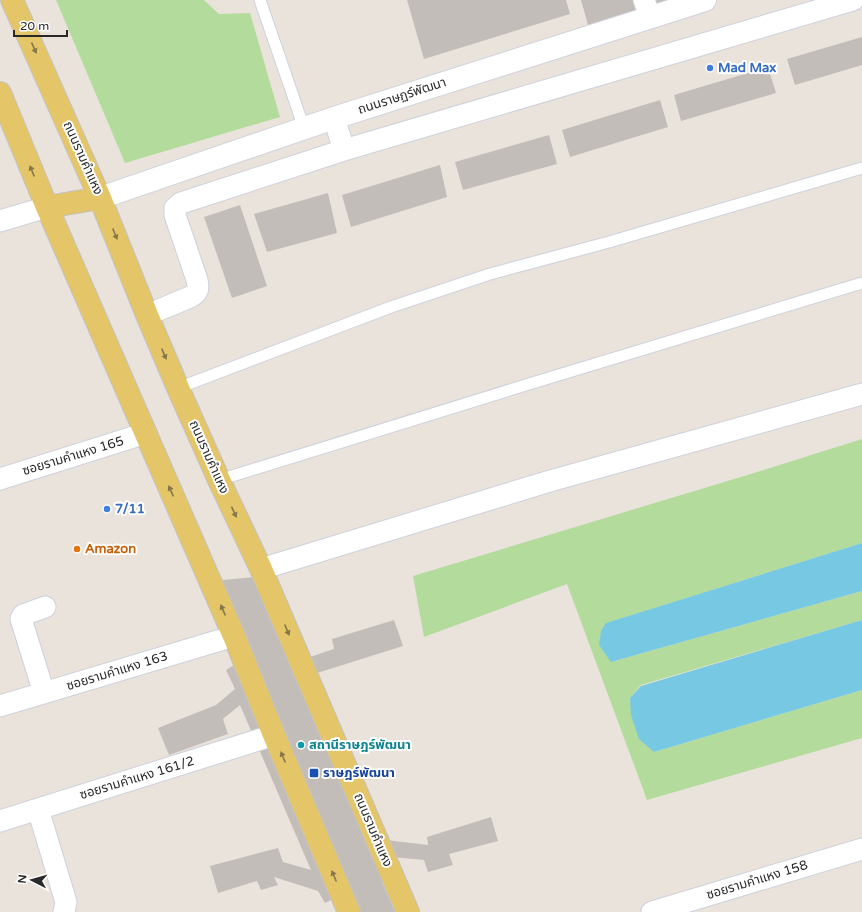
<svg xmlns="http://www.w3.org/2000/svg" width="862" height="912" font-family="'Varela Round','Noto Sans Thai',sans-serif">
<rect width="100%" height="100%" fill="#eae3dc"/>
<path fill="#b3dc9c" d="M 56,0 L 204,0 L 219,14 L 250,13 L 280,117 L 125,163 Z
M 862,439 L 862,543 L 607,623 L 611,662 L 862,591 L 862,620 L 641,685 L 630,698 L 654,752 L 862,690 L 862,738 L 647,800 L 567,584 L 424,637 L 413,576 L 754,473 Z"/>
<path fill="#77c8e3" d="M 862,543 L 862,591 L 611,662 L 599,645 L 601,631 L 606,623 Z
M 862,620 L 862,690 L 654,752 L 639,739 L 631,715 L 630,698 L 641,686 Z"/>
<path fill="#c2bdb8" d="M 407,0 L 566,0 L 570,14 L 424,59 Z
M 581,0 L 633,0 L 636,10 L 588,25 Z
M 652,0 L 673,0 L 654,6 Z
M 862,37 L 862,65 L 795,85 L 787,59 Z
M 768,67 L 776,93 L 681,121 L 674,95 Z
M 660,100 L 668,127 L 570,157 L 562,130 Z
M 549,135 L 557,164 L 463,190 L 455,162 Z
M 440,165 L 447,197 L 351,227 L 342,195 Z
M 328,193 L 337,233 L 267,252 L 254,214 Z
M 240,205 L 267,286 L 232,298 L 204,217 Z
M 255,577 L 284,650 L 301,641 L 307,658 L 334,649 L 332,639 L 394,620 L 403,646 L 314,674 L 386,840 L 428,845 L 427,837 L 491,817 L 498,841 L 449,854 L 453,865 L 428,872 L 424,860 L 392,857 L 401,875 L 382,882 L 395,912 L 344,912 L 337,897 L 325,903 L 318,891 L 274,877 L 278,885 L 261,890 L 257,881 L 218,893 L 210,866 L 278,848 L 283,862 L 311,870 L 240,705 L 223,719 L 228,734 L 169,755 L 158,728 L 216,705 L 235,689 L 226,670 L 237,663 L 201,582 Z"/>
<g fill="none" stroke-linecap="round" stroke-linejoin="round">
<defs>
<path id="service" d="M 260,0 L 304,128
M 178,388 L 391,307 L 490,274 L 609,242 L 862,168
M 219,480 L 529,384 L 862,283"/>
<path id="minor" d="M 644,0 L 650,17
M 334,118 L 344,150
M 0,221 L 47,207
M 147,315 L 190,297 C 198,293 199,289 197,280 L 175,215 L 175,208 L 181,203 L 344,150 L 853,0
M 0,479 L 146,433
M 261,569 L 550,481 L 862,394
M 44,693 L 21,619 L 23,615 L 45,607
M 0,706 L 234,636
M 38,809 L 66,902 L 64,912
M 0,821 L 274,735
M 652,912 L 862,849"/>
<path id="tertiary" d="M 100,198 L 334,118 L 705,0"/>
<path id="primary" d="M 12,0 L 100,198 L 147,315 L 178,388 L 219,480 L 261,569 L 408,912
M 0,93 L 47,207 L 234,636 L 274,735 L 349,912
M 47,207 L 100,198"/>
</defs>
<use href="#service" stroke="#ced1dc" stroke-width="13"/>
<use href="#minor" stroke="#ced1dc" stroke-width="23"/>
<use href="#tertiary" stroke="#ced1dc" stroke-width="24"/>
<use href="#primary" stroke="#c3c3c3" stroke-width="24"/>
<use href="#service" stroke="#fff" stroke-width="11"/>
<use href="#minor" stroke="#fff" stroke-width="21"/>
<use href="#tertiary" stroke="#fff" stroke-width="22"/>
<use href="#primary" stroke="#e4c567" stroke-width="22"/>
</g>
<defs><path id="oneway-solid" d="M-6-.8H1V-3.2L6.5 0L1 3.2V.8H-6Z"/></defs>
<g fill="#867748">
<use href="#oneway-solid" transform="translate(34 48) rotate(66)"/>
<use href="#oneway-solid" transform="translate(32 171) rotate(-112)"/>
<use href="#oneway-solid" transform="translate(115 234) rotate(68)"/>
<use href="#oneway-solid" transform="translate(164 354) rotate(67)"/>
<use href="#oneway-solid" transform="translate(171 491) rotate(-114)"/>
<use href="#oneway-solid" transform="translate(234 512) rotate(65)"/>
<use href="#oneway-solid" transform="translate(223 610) rotate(-114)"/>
<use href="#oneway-solid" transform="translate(287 630) rotate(67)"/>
<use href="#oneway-solid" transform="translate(283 757) rotate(-113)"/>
<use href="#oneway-solid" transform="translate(334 876) rotate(-113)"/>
</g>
<g fill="#3f7fe0" stroke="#fff" stroke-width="1.5">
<circle cx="710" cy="68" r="4"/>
<circle cx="107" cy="509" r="4"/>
</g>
<circle fill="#e8710a" stroke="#fff" stroke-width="1.5" cx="77" cy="549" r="4"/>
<circle fill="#0f9aa8" stroke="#fff" stroke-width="1.5" cx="301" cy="745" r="4"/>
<rect fill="#1a4fb4" stroke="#fff" stroke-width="1.5" x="309" y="768" width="10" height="10" rx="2"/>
<g text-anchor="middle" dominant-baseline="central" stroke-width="4" stroke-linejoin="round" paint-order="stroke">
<g font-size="13" font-weight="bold" fill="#366cbe" stroke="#fff" text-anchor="start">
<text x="718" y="68">Mad Max</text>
<text x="115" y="509">7/11</text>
</g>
<g font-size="13" fill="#292929" stroke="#fff">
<text transform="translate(402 96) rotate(-18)">ถนนราษฏร์พัฒนา</text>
<text transform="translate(83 158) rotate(66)">ถนนรามคำแหง</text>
<text transform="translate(73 456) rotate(-17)">ซอยรามคำแหง 165</text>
<text transform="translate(209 457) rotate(66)">ถนนรามคำแหง</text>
<text transform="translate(117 671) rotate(-17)">ซอยรามคำแหง 163</text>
<text transform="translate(137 778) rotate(-17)">ซอยรามคำแหง 161/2</text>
<text transform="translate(373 830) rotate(67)">ถนนรามคำแหง</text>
<text transform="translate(757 880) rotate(-17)">ซอยรามคำแหง 158</text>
</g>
<g font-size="13" font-weight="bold" fill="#c56008" stroke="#fff" text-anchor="start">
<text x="85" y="549">Amazon</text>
</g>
<g font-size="13" font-weight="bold" fill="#0d838f" stroke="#fff" text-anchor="start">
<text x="309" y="745">สถานีราษฎร์พัฒนา</text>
</g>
<g font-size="13" font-weight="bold" fill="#164399" stroke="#fff" text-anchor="start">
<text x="323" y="773">ราษฎร์พัฒนา</text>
</g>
</g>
<g transform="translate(32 880) rotate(276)" stroke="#ffffff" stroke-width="3" paint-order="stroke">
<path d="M0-3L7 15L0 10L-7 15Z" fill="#292929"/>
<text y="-6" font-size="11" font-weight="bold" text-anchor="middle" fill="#292929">N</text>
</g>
<path d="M14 30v6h53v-6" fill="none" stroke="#292929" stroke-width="2"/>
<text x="20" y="30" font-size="12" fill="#292929" stroke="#ffffff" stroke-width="3" paint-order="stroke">20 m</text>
</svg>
